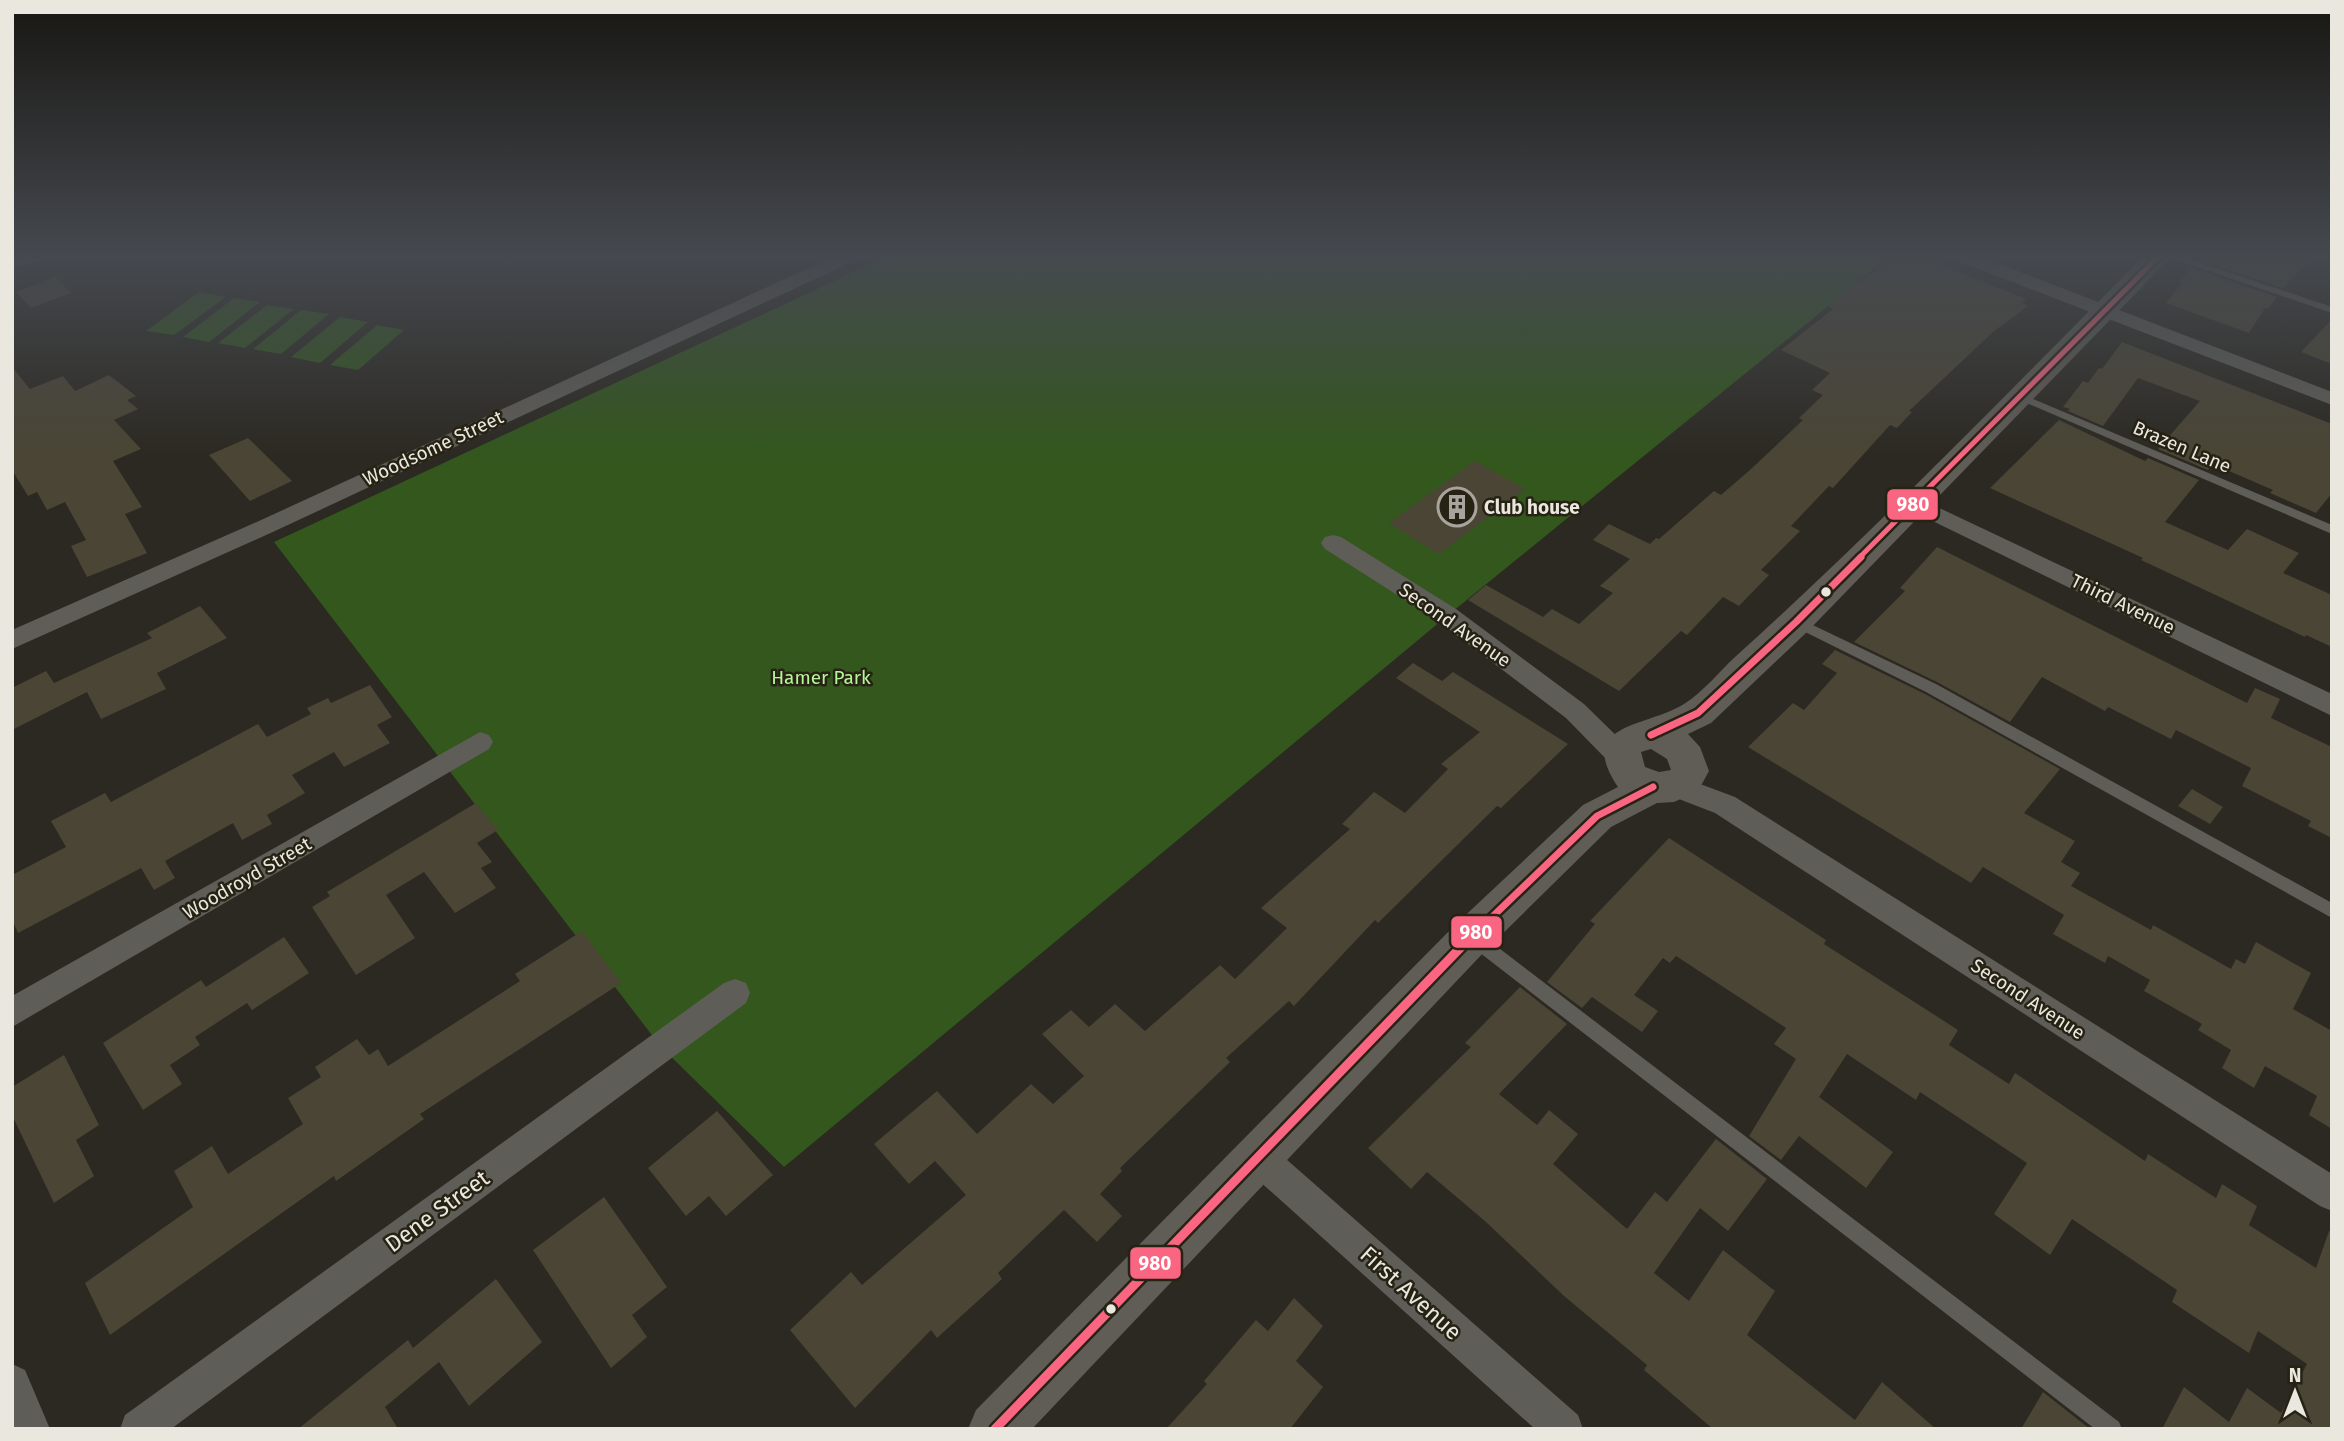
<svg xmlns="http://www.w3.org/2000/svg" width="2344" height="1441" font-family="'Fira Sans',sans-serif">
<rect width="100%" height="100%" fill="#2c2922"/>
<path fill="#33571d" d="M 890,255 L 1891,255 L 1447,616 L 784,1167 L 661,1047 L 274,542 Z
M 199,292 L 226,297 L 174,335 L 146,331 Z
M 234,298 L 260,302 L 209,342 L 183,337 Z
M 267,305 L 294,309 L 245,348 L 218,343 Z
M 301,310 L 329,314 L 281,354 L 253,349 Z
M 340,317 L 368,322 L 320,363 L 291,357 Z
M 377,325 L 404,330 L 358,370 L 330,365 Z"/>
<path fill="#4a4534" d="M 1898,255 L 1913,255 L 1964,274 L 2026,299 L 2022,303 L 2028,306 L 1993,332 L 1909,411 L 1912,412 L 1897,428 L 1890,425 L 1833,488 L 1829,486 L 1791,526 L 1800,531 L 1761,570 L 1769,575 L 1739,606 L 1723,597 L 1687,635 L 1681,631 L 1619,691 L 1468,600 L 1486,585 L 1543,617 L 1552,609 L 1579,624 L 1613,593 L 1600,586 L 1630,559 L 1593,540 L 1609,524 L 1650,544 L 1656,538 L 1659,539 L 1714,491 L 1721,495 L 1750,470 L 1803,420 L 1799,418 L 1823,395 L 1812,390 L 1830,373 L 1781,350 L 1833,309 L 1828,307 L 1848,290 Z
M 2204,255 L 2314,255 L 2283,288 L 2199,260 Z
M 2192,268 L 2277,297 L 2268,309 L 2265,308 L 2249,333 L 2166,303 L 2182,283 L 2179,282 Z
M 55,277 L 71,293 L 31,308 L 16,292 Z
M 2332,319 L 2332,364 L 2301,352 Z
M 2122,342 L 2332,424 L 2332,493 L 2316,513 L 2270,493 L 2273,490 L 2213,464 L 2208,470 L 2158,449 L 2200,401 L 2138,378 L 2103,426 L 2068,411 L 2070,409 L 2063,407 L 2083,381 L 2088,383 L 2099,368 L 2102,369 Z
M 12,367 L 30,389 L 63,376 L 75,391 L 109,375 L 136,396 L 127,400 L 138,409 L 114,420 L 141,449 L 113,461 L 142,507 L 125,514 L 147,553 L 87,577 L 71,546 L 86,540 L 65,502 L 47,510 L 37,492 L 28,496 L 12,470 Z
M 2059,420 L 2145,461 L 2148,458 L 2199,480 L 2165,522 L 2228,550 L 2247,529 L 2299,553 L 2283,573 L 2332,595 L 2332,647 L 2306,635 L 2305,637 L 2141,560 L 2143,558 L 1990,488 Z
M 248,438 L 292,481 L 250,501 L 209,455 Z
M 1475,461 L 1525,489 L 1439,554 L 1389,523 Z
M 1937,547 L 2247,703 L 2255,688 L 2280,699 L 2271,718 L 2332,747 L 2332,838 L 2308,826 L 2311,821 L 2242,786 L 2251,768 L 2176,730 L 2171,739 L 2108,707 L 2105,711 L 2042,677 L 2010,722 L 1937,682 L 1854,642 L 1905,591 L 1900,588 Z
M 200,606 L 227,638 L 157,673 L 166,689 L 101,719 L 87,692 L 12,730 L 12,688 L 46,671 L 54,683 L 152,638 L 147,633 Z
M 1835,650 L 1925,694 L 2060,769 L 2024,813 L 2075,841 L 2061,862 L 2080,873 L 2071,886 L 2151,930 L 2153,925 L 2231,969 L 2236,959 L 2245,964 L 2256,942 L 2311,973 L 2293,1009 L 2332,1031 L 2332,1129 L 2309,1115 L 2317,1096 L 2265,1066 L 2254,1088 L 2222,1068 L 2231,1050 L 2198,1030 L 2202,1024 L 2144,991 L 2150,980 L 2108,956 L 2105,963 L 2053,934 L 2064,915 L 1983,867 L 1971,883 L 1748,747 L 1793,703 L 1804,710 L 1837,673 L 1822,664 Z
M 1413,663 L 1442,681 L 1453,672 L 1568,744 L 1501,808 L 1497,806 L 1378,923 L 1375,920 L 1294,1006 L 1289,1001 L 1226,1058 L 1230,1062 L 1120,1168 L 1122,1171 L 1100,1194 L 1122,1216 L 1097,1242 L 1064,1210 L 998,1273 L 1002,1279 L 937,1338 L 931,1330 L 855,1408 L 790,1330 L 851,1272 L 862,1285 L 966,1195 L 935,1161 L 909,1184 L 874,1144 L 937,1091 L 977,1134 L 1031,1084 L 1053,1104 L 1084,1076 L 1042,1034 L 1071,1010 L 1089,1027 L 1115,1004 L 1145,1031 L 1220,965 L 1235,979 L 1287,928 L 1261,908 L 1350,829 L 1342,824 L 1374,792 L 1405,813 L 1448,769 L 1441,764 L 1480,732 L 1396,678 Z
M 370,685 L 392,717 L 377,725 L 390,743 L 344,767 L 334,752 L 292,775 L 305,793 L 267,815 L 272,824 L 242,840 L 233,823 L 165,861 L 175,878 L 154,890 L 141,868 L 18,933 L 12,919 L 12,875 L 66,847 L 51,821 L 105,793 L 111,802 L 258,724 L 267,737 L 311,714 L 307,708 L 328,698 L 331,703 Z
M 2192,789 L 2223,807 L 2210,824 L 2178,806 Z
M 476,803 L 498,830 L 477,843 L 492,862 L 481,868 L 496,888 L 455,913 L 424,872 L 386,895 L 415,938 L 356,975 L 312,907 L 330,896 L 327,892 Z
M 1669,838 L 1826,940 L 1824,944 L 1958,1030 L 1949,1045 L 2009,1084 L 2015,1073 L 2145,1161 L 2148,1154 L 2216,1198 L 2222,1184 L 2257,1206 L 2249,1225 L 2316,1268 L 2329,1231 L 2332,1232 L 2332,1429 L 2162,1429 L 2184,1387 L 2229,1422 L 2247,1388 L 2281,1413 L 2307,1364 L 2258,1331 L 2249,1353 L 2172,1302 L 2177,1290 L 2072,1219 L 2050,1255 L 1994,1214 L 2027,1163 L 1920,1092 L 1916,1100 L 1847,1054 L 1819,1097 L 1893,1152 L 1866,1188 L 1799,1136 L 1781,1160 L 1749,1136 L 1796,1059 L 1774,1044 L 1786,1028 L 1676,956 L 1670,963 L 1663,958 L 1634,995 L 1658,1011 L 1642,1032 L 1592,997 L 1582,1008 L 1547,982 L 1595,924 L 1590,921 Z
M 582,931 L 621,983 L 420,1114 L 424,1119 L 336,1181 L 334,1176 L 110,1335 L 85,1283 L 193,1207 L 174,1171 L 212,1146 L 228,1174 L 303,1124 L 288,1098 L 321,1077 L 315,1067 L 357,1039 L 369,1055 L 378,1049 L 388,1066 L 520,981 L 515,974 Z
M 284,937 L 309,973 L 252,1010 L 247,1003 L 195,1037 L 200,1045 L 170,1065 L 182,1084 L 143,1110 L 103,1043 L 201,980 L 206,987 Z
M 1520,987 L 1567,1024 L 1499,1094 L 1537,1125 L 1549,1110 L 1578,1134 L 1553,1164 L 1627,1229 L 1655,1192 L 1667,1202 L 1716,1139 L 1767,1179 L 1728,1231 L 1700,1208 L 1654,1273 L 1689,1301 L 1723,1250 L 1775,1291 L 1747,1335 L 1855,1420 L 1882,1382 L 1936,1429 L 1713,1429 L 1644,1370 L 1647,1365 L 1564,1296 L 1486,1222 L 1427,1172 L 1411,1189 L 1368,1148 L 1471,1047 L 1465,1043 Z
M 64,1055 L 99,1125 L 76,1140 L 94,1176 L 54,1203 L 12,1115 L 12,1087 Z
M 717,1111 L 773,1175 L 726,1216 L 709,1196 L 686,1216 L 648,1168 Z
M 604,1197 L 667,1287 L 632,1315 L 647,1337 L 611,1368 L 533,1250 Z
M 496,1279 L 542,1342 L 469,1406 L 439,1362 L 385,1407 L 398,1429 L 298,1429 L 408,1340 L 413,1348 Z
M 1294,1298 L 1323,1326 L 1296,1361 L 1323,1387 L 1290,1429 L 1166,1429 L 1207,1384 L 1204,1381 L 1256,1320 L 1268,1331 Z
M 2043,1392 L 2090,1429 L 2021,1429 Z"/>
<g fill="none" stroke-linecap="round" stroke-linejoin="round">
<path fill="#5f5d57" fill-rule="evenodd" d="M 2162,255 L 2177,255 L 2332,307 L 2332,313 Z
M 2019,393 L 2332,525 L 2332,534 L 2015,398 L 2013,396 Z
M 1796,617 L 1936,684 L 2332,903 L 2332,918 L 1926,692 L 1791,625 L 1789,622 Z
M 1472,930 L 1478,932 L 2119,1422 L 2122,1429 L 2095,1429 L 1466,942 L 1464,937 L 1466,932 Z"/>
<path fill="#5f5d57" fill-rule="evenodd" d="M 18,255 L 53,255 L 50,259 L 12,267 L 12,256 Z
M 837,255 L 861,255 L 858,259 L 275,531 L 12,649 L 12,630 L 259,521 Z
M 1950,255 L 1976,255 L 2332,392 L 2332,405 L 1953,259 Z
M 1914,496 L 2332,694 L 2332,716 L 1906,508 L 1903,503 L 1906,498 Z
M 1333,535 L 1341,537 L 1456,609 L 1584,704 L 1631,750 L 1634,757 L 1631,764 L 1621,768 L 1611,764 L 1566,718 L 1438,621 L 1325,549 L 1321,543 L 1325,537 Z
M 480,732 L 489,735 L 493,742 L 489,749 L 12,1027 L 12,996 Z
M 1676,775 L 1735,797 L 2332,1174 L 2332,1211 L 2320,1206 L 1715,813 L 1666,794 L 1662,786 L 1666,778 Z
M 735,979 L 746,983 L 750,993 L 746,1003 L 171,1429 L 120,1429 L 125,1415 L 724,983 Z
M 1258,1140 L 1270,1145 L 1578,1415 L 1583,1429 L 1535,1429 L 1246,1169 L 1241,1157 L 1246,1145 Z
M 12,1364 L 25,1370 L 50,1429 L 12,1429 Z"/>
<path fill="#605c56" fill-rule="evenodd" d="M 2145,255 L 2173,255 L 1808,631 L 1711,723 L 1688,734 L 1700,747 L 1709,771 L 1698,791 L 1674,802 L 1657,803 L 1611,827 L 1486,950 L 1032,1429 L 968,1429 L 976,1410 L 1456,924 L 1583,805 L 1618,787 C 1575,723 1645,728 1684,704 C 1703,692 1719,672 1735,657 C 1877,529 2010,390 2145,255 ZM 1651,749 L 1667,759 L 1671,770 L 1659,772 L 1645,767 L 1641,752 Z"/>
<defs>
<path id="bus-1-far2" d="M 1859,558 L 2160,255"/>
<path id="bus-1-far1" d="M 1651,735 L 1698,713 L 1796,622 L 1861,557
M 1462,946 L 1597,816 L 1653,787"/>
<path id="bus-1" d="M 995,1429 L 1464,944"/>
</defs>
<use href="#bus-1-far2" stroke="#262214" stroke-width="10"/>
<use href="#bus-1-far1" stroke="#262214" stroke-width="12"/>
<use href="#bus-1" stroke="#262214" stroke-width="14"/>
<use href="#bus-1-far2" stroke="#fa6682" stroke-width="5"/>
<use href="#bus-1-far1" stroke="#fa6682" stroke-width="7"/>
<use href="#bus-1" stroke="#fa6682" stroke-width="9"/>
</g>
<linearGradient id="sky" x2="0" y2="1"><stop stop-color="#181713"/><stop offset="0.56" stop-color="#45494f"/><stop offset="1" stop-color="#45494f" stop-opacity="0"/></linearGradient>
<rect width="2344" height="457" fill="url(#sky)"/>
<defs>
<symbol id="building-ring" viewBox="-11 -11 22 22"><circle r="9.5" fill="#262214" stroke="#a8a49d" stroke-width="1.5"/><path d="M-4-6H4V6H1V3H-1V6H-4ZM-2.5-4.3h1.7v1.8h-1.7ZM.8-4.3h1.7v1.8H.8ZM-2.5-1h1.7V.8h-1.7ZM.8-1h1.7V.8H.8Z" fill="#a8a49d"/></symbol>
</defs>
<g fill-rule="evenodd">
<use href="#building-ring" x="1435" y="485" width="44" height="44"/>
</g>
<g fill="#eae7df" stroke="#262214" stroke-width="2.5">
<circle cx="1826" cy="592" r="6"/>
<circle cx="1111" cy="1309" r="6"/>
</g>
<g text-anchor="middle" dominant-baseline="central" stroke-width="5" stroke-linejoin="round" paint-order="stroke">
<g font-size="19" fill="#eae7df" stroke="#262214">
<text transform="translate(2182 447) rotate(23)">Brazen Lane</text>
<text transform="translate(433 448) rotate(-25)">Woodsome Street</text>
<text transform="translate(2123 604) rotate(26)">Third Avenue</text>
<text transform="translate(1455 625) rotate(35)">Second Avenue</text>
<text transform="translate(247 878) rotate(-30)">Woodroyd Street</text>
<text transform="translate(2028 999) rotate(33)">Second Avenue</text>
</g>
<g font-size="19" font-weight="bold" fill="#eae7df" stroke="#262214" text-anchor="start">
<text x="1484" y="507">Club house</text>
</g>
<g font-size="19" fill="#b6f698" stroke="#262214">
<text x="821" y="677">Hamer Park</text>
</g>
<g font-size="23" fill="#eae7df" stroke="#262214">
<text transform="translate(437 1211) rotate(-36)">Dene Street</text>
<text transform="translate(1411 1293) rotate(42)">First Avenue</text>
</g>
</g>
<g stroke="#262214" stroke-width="2.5">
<rect x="1886" y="488" width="53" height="33" rx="7" fill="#fa6682"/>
<rect x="1450" y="915" width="53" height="34" rx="7" fill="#fa6682"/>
<rect x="1129" y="1246" width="53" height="34" rx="7" fill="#fa6682"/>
</g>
<g font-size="19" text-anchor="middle" font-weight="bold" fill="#fff">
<text x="1913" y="511">980</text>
<text x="1476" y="939">980</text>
<text x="1155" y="1270">980</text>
</g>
<rect width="2344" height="1441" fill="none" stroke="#eae7df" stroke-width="28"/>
<g transform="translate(2295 1392)" stroke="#262214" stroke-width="5" paint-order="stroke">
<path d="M0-5L12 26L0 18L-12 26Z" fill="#eae7df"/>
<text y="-10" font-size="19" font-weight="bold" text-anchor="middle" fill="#eae7df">N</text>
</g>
</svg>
